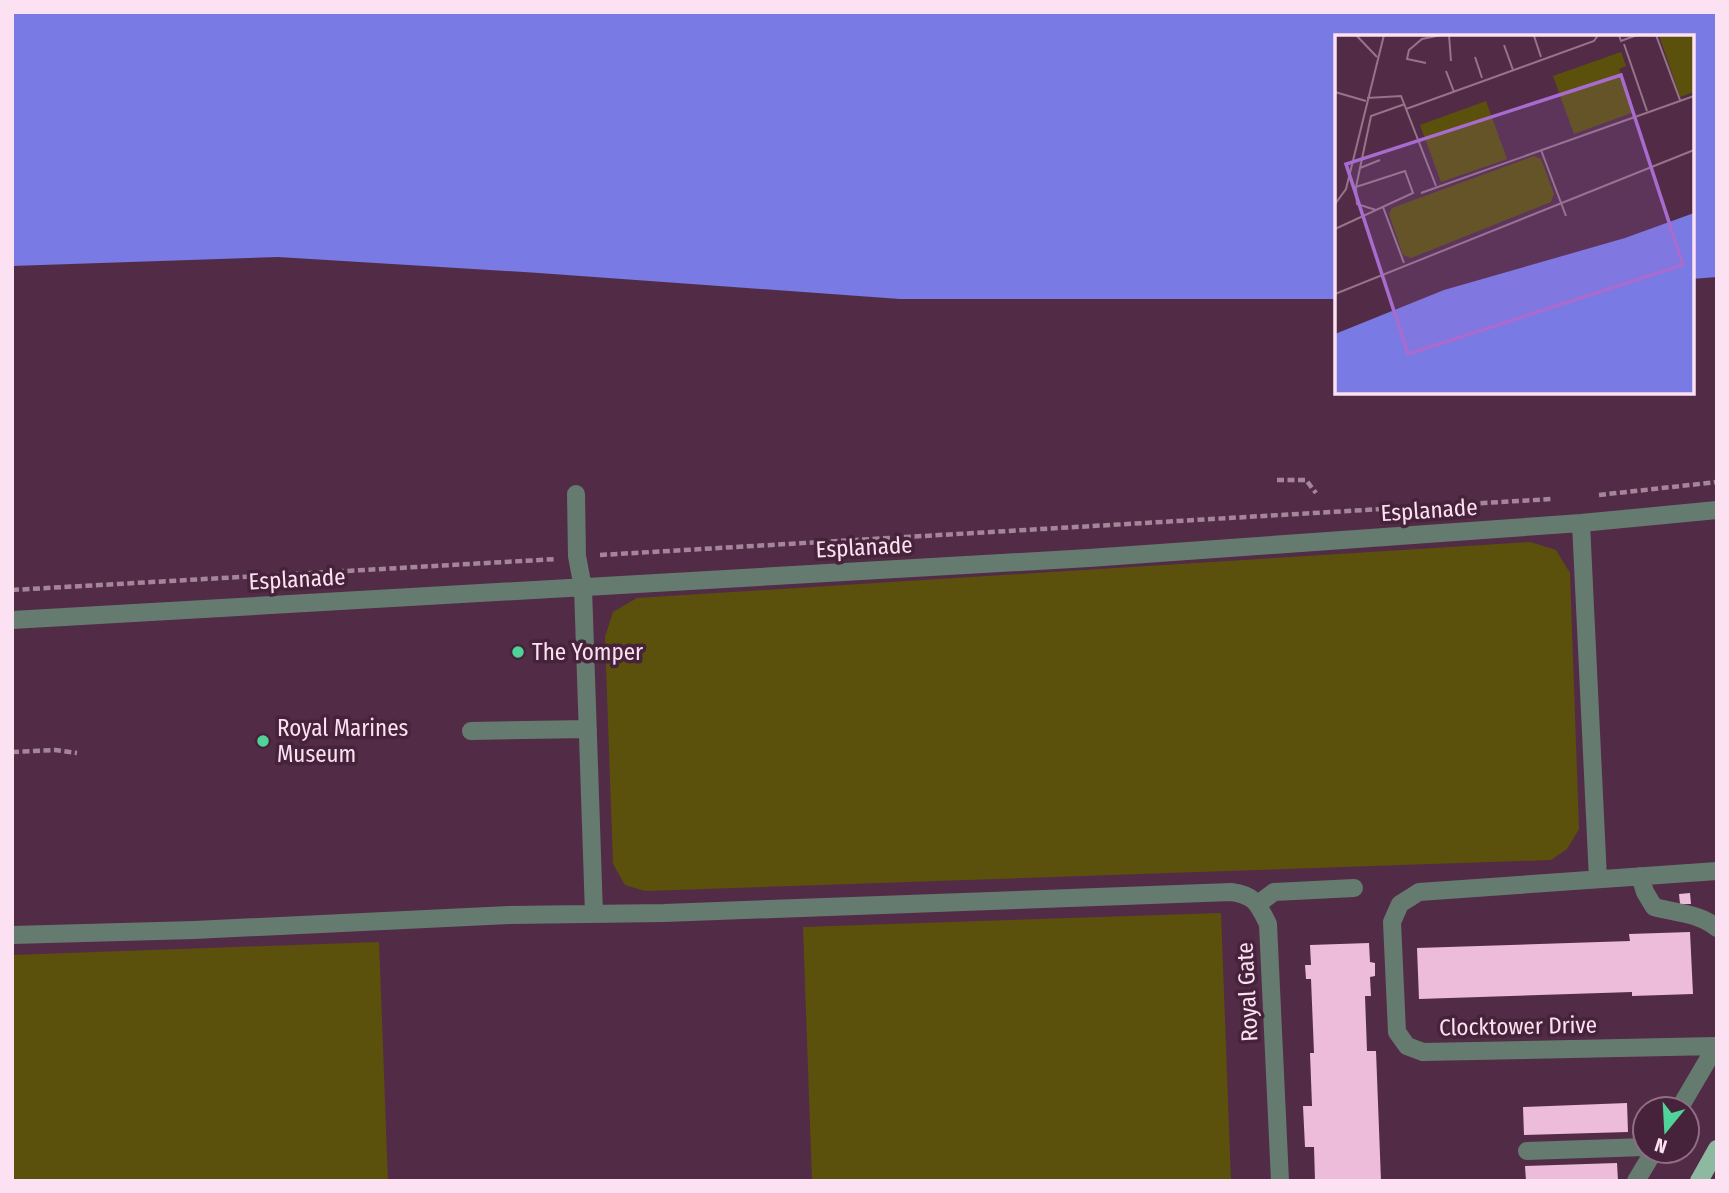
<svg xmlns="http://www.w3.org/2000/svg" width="1729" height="1193" font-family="'Fira Sans Condensed',sans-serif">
<rect width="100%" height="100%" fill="#522c46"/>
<path fill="#5b510c" d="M 1530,542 L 1556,550 L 1570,573 L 1579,829 L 1567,849 L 1551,860 L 645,891 L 625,885 L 613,864 L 605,637 L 613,612 L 637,598 Z
M 1221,913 L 1231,1181 L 812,1181 L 803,927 Z
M 379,942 L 388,1181 L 12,1181 L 12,955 Z"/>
<path fill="#797ae3" d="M 12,12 L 1717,12 L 1717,277 L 1692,279 L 1692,37 L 1337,37 L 1337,299 L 900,299 L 539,273 L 278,257 L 12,266 Z"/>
<path fill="#edbcdb" d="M 1690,893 L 1691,904 L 1680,904 L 1679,894 Z
M 1690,932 L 1693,994 L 1632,996 L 1632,992 L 1419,999 L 1417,948 L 1630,941 L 1629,934 Z
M 1369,943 L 1370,962 L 1375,963 L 1375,976 L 1370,977 L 1371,996 L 1365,996 L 1367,1051 L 1376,1051 L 1381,1181 L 1315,1181 L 1314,1147 L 1305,1147 L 1303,1106 L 1312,1106 L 1310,1053 L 1314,1053 L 1311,979 L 1306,979 L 1305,965 L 1311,965 L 1310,945 Z
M 1627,1103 L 1628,1132 L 1524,1135 L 1523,1107 Z
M 1617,1163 L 1618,1181 L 1526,1181 L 1525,1166 Z"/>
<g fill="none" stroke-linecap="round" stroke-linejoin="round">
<path stroke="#a5859a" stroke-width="4.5" stroke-dasharray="7 3.5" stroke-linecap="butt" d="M 1277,480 L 1306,480 L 1316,493
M 1599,495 L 1717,482
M 600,555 L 1552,499
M 12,590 L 557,559
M 12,752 L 55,750 L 77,753"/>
<path stroke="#667b6f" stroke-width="18" d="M 576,494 L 577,556 L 583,588 L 594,914
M 1581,523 L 1598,879
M 12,620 L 1089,558 L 1581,523 L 1717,510
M 471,731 L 588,729
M 1640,876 L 1645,892 L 1654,907 C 1676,913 1699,913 1717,928
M 1258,904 L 1274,892 L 1354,888
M 12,935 L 194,930 L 509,915 L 664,913 L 1231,892 C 1255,895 1258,904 1268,924 L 1280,1181
M 1679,1109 L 1716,1046 L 1423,1052 L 1407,1046 L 1397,1032 L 1392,922 L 1400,904 L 1419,892 L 1717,871
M 1527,1151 L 1645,1147
M 1636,1181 L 1654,1151"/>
<path stroke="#8db9a1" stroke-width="18" d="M 1699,1181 L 1717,1149"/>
</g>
<g fill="#50d398" stroke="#47223b" stroke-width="2.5">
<circle cx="518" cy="652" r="7"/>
<circle cx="263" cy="741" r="7"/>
</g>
<g text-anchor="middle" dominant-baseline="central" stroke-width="7" stroke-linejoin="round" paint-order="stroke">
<g font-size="23" fill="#fbe1f1" stroke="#47223b">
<text transform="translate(1429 510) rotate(-4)">Esplanade</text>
<text transform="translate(864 547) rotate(-3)">Esplanade</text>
<text transform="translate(297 579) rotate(-3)">Esplanade</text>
<text transform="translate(1247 992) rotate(-93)">Royal Gate</text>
<text transform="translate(1518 1026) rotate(-1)">Clocktower Drive</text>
</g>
<g font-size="23" fill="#fbe1f1" stroke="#47223b" text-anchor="start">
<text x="532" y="652">The Yomper</text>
<text x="277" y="728">Royal Marines<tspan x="277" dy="26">Museum</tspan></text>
</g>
</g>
<g transform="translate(1335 35)">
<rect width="359" height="359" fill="#522c46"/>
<path d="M 324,0 L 359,0 L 359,57 L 345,62 ZM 286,17 L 291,31 L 284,34 L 299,77 L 239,99 L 218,41 ZM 151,66 L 172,124 L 106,147 L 85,90 ZM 199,121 L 206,124 L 219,159 L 216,167 L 76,223 L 68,220 L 54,179 L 57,173 Z" fill="#5b510c"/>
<path d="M 359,178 L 359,359 L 0,359 L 0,299 L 109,255 L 290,203 Z" fill="#797ae3"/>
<path fill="none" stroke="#96748a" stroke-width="2" d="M 21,0 L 42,22M 114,0 L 116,26M 284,0 L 286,6 L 302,0M 321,0 L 345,65M 199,1 L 206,22M 289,9 L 312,76M 169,10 L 178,35M 140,22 L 147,43M 91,28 L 72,24 L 74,15 L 87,4 L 106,0M 111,36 L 119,57M 0,57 L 31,66M 32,63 L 66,61 L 101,151M 71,74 L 259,6 L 263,0M 206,115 L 231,181M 25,133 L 45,125M 21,152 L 22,169 L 41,175M 86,158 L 359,61M 0,169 L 11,154 L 49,0M 48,172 L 69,228M 0,194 L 78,158 L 70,136 L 21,152 L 36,81 L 70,69M 0,259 L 359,115"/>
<path fill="#a86bd0" fill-opacity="0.15" stroke="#a86bd0" stroke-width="3.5" d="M 286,40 L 348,230 L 73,319 L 11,129 Z"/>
<rect width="359" height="359" fill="none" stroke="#fbe1f1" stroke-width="3.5"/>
</g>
<rect width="1729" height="1193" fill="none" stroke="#fbe1f1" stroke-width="28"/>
<g transform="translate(1666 1130) rotate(198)"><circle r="33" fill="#47223b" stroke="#8f6e84" stroke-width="2"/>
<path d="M0-5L12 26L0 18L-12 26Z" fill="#50d398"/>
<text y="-10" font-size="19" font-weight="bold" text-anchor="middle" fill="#fbe1f1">N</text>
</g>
</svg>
